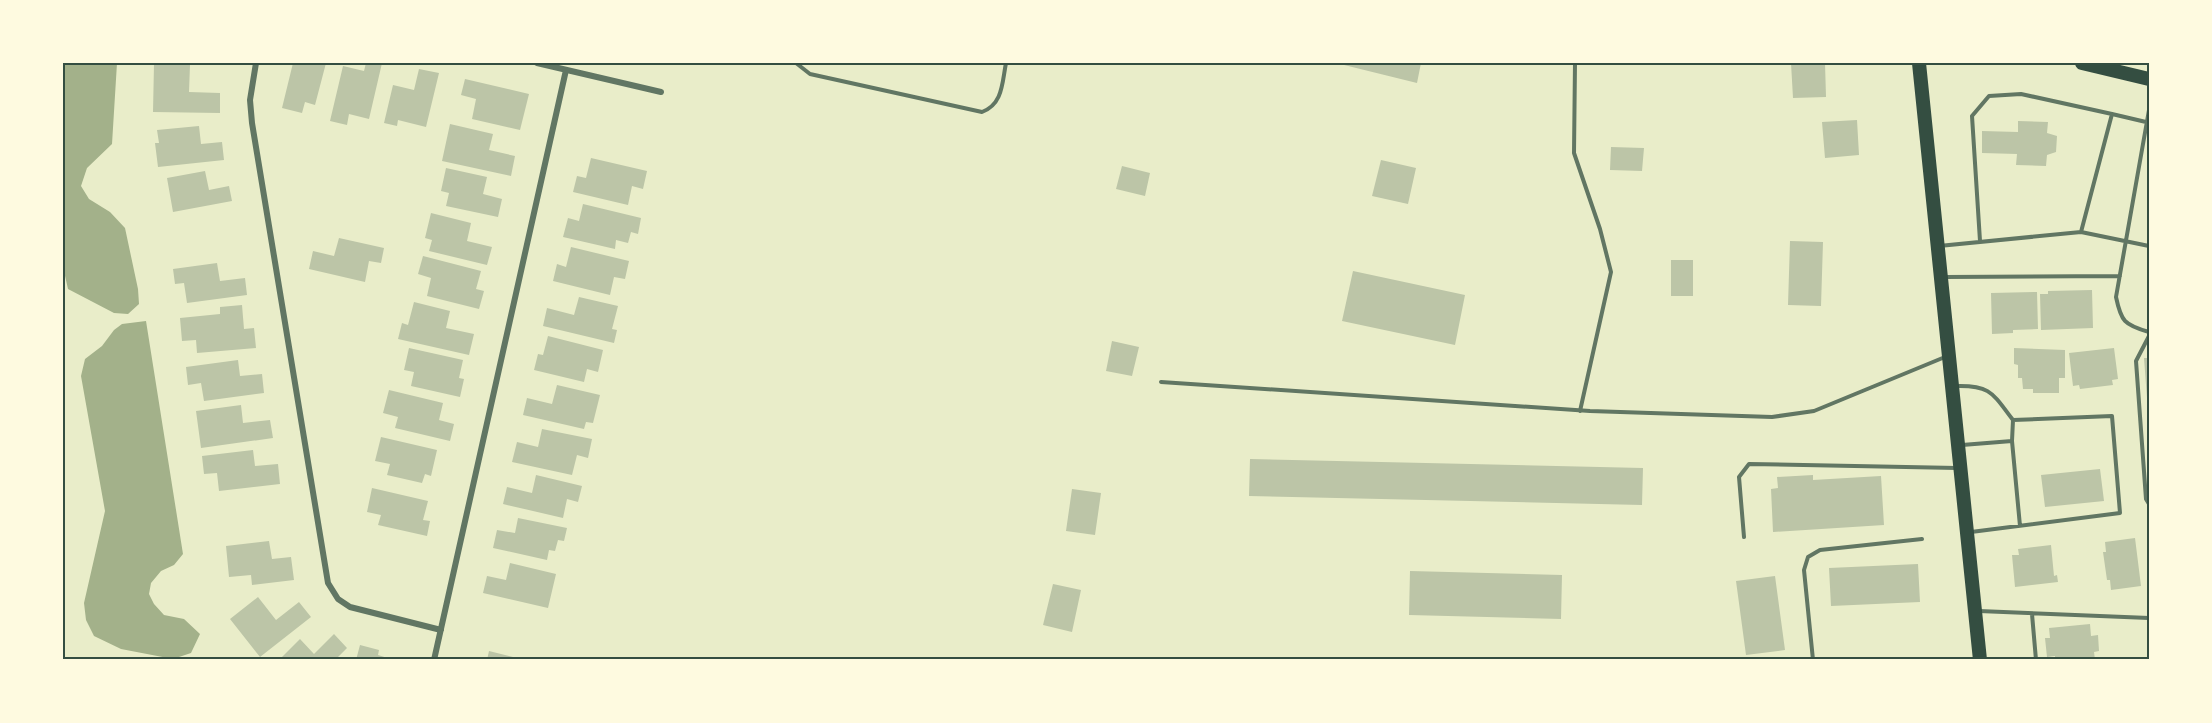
<svg xmlns="http://www.w3.org/2000/svg" width="2212" height="723" font-family="Helvetica,sans-serif">
<rect width="100%" height="100%" fill="#e9edc9"/>
<path fill="#a3b18a" d="M 63,63 L 117,63 L 112,144 L 87,168 L 81,186 L 89,199 L 110,212 L 125,228 L 138,289 L 139,304 L 128,314 L 114,313 L 68,289 L 63,267 Z
M 146,321 L 183,554 L 174,565 L 161,571 L 151,583 L 149,594 L 154,604 L 164,615 L 184,619 L 200,634 L 191,653 L 173,659 L 121,649 L 94,636 L 86,620 L 84,603 L 105,511 L 81,376 L 85,359 L 102,346 L 114,330 L 122,324 Z"/>
<path fill="#bcc5a7" d="M 293,63 L 326,63 L 315,105 L 305,102 L 302,113 L 282,108 Z
M 366,63 L 382,63 L 369,119 L 349,114 L 347,125 L 330,121 L 343,66 L 364,71 Z
M 1336,63 L 1421,63 L 1417,83 Z
M 1791,63 L 1825,63 L 1826,97 L 1793,98 Z
M 154,64 L 190,65 L 189,92 L 220,93 L 220,113 L 153,112 Z
M 419,69 L 439,73 L 426,127 L 398,120 L 397,126 L 384,123 L 393,85 L 414,90 Z
M 465,79 L 529,94 L 520,130 L 472,119 L 476,99 L 461,95 Z
M 1857,120 L 1859,155 L 1825,158 L 1822,122 Z
M 2018,121 L 2048,122 L 2047,133 L 2057,136 L 2056,152 L 2047,155 L 2046,166 L 2016,165 L 2017,154 L 1982,153 L 1982,131 L 2018,132 Z
M 450,124 L 493,134 L 489,150 L 515,156 L 511,176 L 442,161 Z
M 199,126 L 201,144 L 222,142 L 224,160 L 158,167 L 155,143 L 159,143 L 157,130 Z
M 1611,147 L 1644,148 L 1642,171 L 1610,170 Z
M 591,158 L 647,171 L 643,189 L 632,186 L 628,205 L 573,192 L 577,176 L 586,178 Z
M 1381,160 L 1416,168 L 1408,204 L 1372,196 Z
M 1122,166 L 1150,173 L 1145,196 L 1116,189 Z
M 446,168 L 487,177 L 483,194 L 502,199 L 498,217 L 446,206 L 449,193 L 441,191 Z
M 205,171 L 209,190 L 229,186 L 232,201 L 173,212 L 167,178 Z
M 583,204 L 641,218 L 638,234 L 631,232 L 628,243 L 616,240 L 615,249 L 563,237 L 568,218 L 579,221 Z
M 431,213 L 471,223 L 467,241 L 492,247 L 487,265 L 429,251 L 432,240 L 425,238 Z
M 339,238 L 384,248 L 381,263 L 369,261 L 365,282 L 309,269 L 313,251 L 334,256 Z
M 1790,241 L 1823,242 L 1821,306 L 1788,305 Z
M 571,247 L 629,261 L 625,279 L 614,277 L 610,295 L 553,281 L 557,264 L 566,267 Z
M 423,256 L 481,271 L 476,289 L 484,291 L 479,309 L 427,296 L 431,278 L 418,274 Z
M 1671,260 L 1693,260 L 1693,296 L 1671,296 Z
M 217,263 L 220,281 L 245,278 L 247,295 L 187,303 L 184,283 L 175,284 L 173,269 Z
M 1353,271 L 1465,295 L 1455,345 L 1342,321 Z
M 2092,290 L 2093,328 L 2041,330 L 2040,294 L 2048,294 L 2048,291 Z
M 2037,292 L 2038,329 L 2013,330 L 2013,333 L 1992,334 L 1991,293 Z
M 579,297 L 618,306 L 612,329 L 617,330 L 614,343 L 543,326 L 547,308 L 574,315 Z
M 414,302 L 450,311 L 446,328 L 474,334 L 469,355 L 398,339 L 402,323 L 408,325 Z
M 242,305 L 244,329 L 254,328 L 256,348 L 197,353 L 196,340 L 182,341 L 180,318 L 220,314 L 220,307 Z
M 548,336 L 603,350 L 598,372 L 587,369 L 584,382 L 534,370 L 538,354 L 543,355 Z
M 1112,341 L 1139,347 L 1132,376 L 1106,371 Z
M 409,348 L 463,360 L 459,378 L 464,379 L 460,397 L 411,386 L 414,372 L 404,370 Z
M 2014,348 L 2065,350 L 2065,378 L 2059,378 L 2059,393 L 2033,393 L 2033,389 L 2023,389 L 2022,378 L 2018,378 L 2018,365 L 2014,364 Z
M 2114,348 L 2118,379 L 2112,380 L 2113,385 L 2080,389 L 2079,385 L 2073,386 L 2069,353 Z
M 2144,358 L 2149,358 L 2149,398 L 2147,398 Z
M 238,360 L 240,376 L 262,374 L 264,393 L 204,401 L 201,383 L 188,385 L 186,367 Z
M 557,385 L 600,395 L 593,423 L 586,422 L 584,429 L 523,415 L 527,398 L 552,404 Z
M 389,390 L 443,403 L 439,420 L 454,424 L 450,441 L 395,428 L 398,417 L 383,413 Z
M 241,405 L 243,423 L 270,420 L 273,438 L 201,448 L 196,411 Z
M 542,429 L 592,439 L 588,458 L 577,455 L 572,475 L 512,462 L 517,442 L 538,447 Z
M 381,437 L 437,450 L 431,476 L 425,474 L 422,483 L 387,475 L 390,464 L 375,461 Z
M 253,450 L 255,466 L 278,464 L 280,484 L 219,491 L 217,473 L 204,474 L 202,456 Z
M 1250,459 L 1643,468 L 1642,505 L 1249,496 Z
M 2100,469 L 2104,501 L 2045,507 L 2041,475 Z
M 536,475 L 582,486 L 578,502 L 567,499 L 563,518 L 503,504 L 507,487 L 532,493 Z
M 1813,475 L 1813,480 L 1881,476 L 1884,525 L 1773,532 L 1771,489 L 1778,488 L 1777,477 Z
M 372,488 L 428,501 L 423,520 L 430,521 L 427,536 L 378,525 L 381,515 L 367,512 Z
M 1072,489 L 1101,493 L 1095,535 L 1066,531 Z
M 518,518 L 567,528 L 564,541 L 558,540 L 555,551 L 549,550 L 547,560 L 493,548 L 497,530 L 515,533 Z
M 2135,538 L 2141,586 L 2111,590 L 2110,580 L 2107,580 L 2103,552 L 2106,552 L 2105,542 Z
M 269,541 L 272,559 L 291,557 L 294,580 L 252,585 L 251,575 L 229,577 L 226,546 Z
M 2051,545 L 2054,576 L 2057,575 L 2058,582 L 2015,587 L 2012,555 L 2019,555 L 2018,549 Z
M 510,563 L 556,574 L 548,608 L 483,593 L 487,576 L 506,580 Z
M 1918,564 L 1920,602 L 1831,606 L 1829,568 Z
M 1410,571 L 1562,575 L 1561,619 L 1409,615 Z
M 1775,576 L 1785,650 L 1746,655 L 1736,581 Z
M 1053,584 L 1081,590 L 1072,632 L 1043,625 Z
M 258,597 L 276,620 L 299,602 L 311,617 L 260,657 L 230,619 Z
M 2090,624 L 2091,636 L 2098,635 L 2099,651 L 2094,652 L 2095,660 L 2055,660 L 2055,656 L 2047,657 L 2045,638 L 2050,638 L 2049,628 Z
M 334,634 L 347,648 L 335,660 L 279,660 L 300,639 L 314,654 Z
M 360,645 L 379,650 L 378,655 L 394,660 L 356,660 Z
M 489,651 L 521,659 L 521,660 L 487,660 Z"/>
<g fill="none" stroke-linecap="round" stroke-linejoin="round">
<path stroke="#617663" stroke-width="4" d="M 796,63 L 810,74 L 982,112 C 1003,104 1002,83 1006,63
M 1575,63 L 1574,153 L 1600,229 L 1611,272 L 1580,411
M 2149,110 L 2116,297 C 2121,321 2124,325 2149,332
M 2081,232 L 2149,246
M 1980,241 L 1972,116 L 1989,96 L 2021,94 L 2112,114
M 1939,246 L 2081,232 L 2112,114 L 2146,122
M 1945,277 L 2120,276
M 2149,336 L 2136,361 L 2146,499 L 2149,504
M 1161,382 L 1590,411 L 1772,417 L 1814,411 L 1945,357
M 1956,386 C 1991,385 1993,394 2013,420 L 2112,416 L 2120,513 L 1971,532
M 2012,441 L 2020,526
M 1962,445 L 2012,441 L 2013,420
M 1744,537 L 1739,477 L 1749,464 L 1957,468
M 1979,611 L 2149,618
M 2032,614 L 2036,660
M 1813,660 L 1804,570 L 1808,557 L 1820,550 L 1922,539"/>
<path stroke="#617663" stroke-width="6" d="M 256,63 L 250,100 L 252,123 L 328,583 L 338,599 L 350,607 L 441,630
M 537,63 L 661,92
M 434,660 L 566,70"/>
<path stroke="#344e41" stroke-width="14" d="M 1919,63 L 1980,660
M 2082,63 L 2149,79"/>
</g>
<rect width="2212" height="723" fill="none" stroke="#fefae0" stroke-width="129"/>
<rect x="64" y="64" width="2084" height="594" fill="none" stroke="#344e41" stroke-width="2"/>
</svg>
